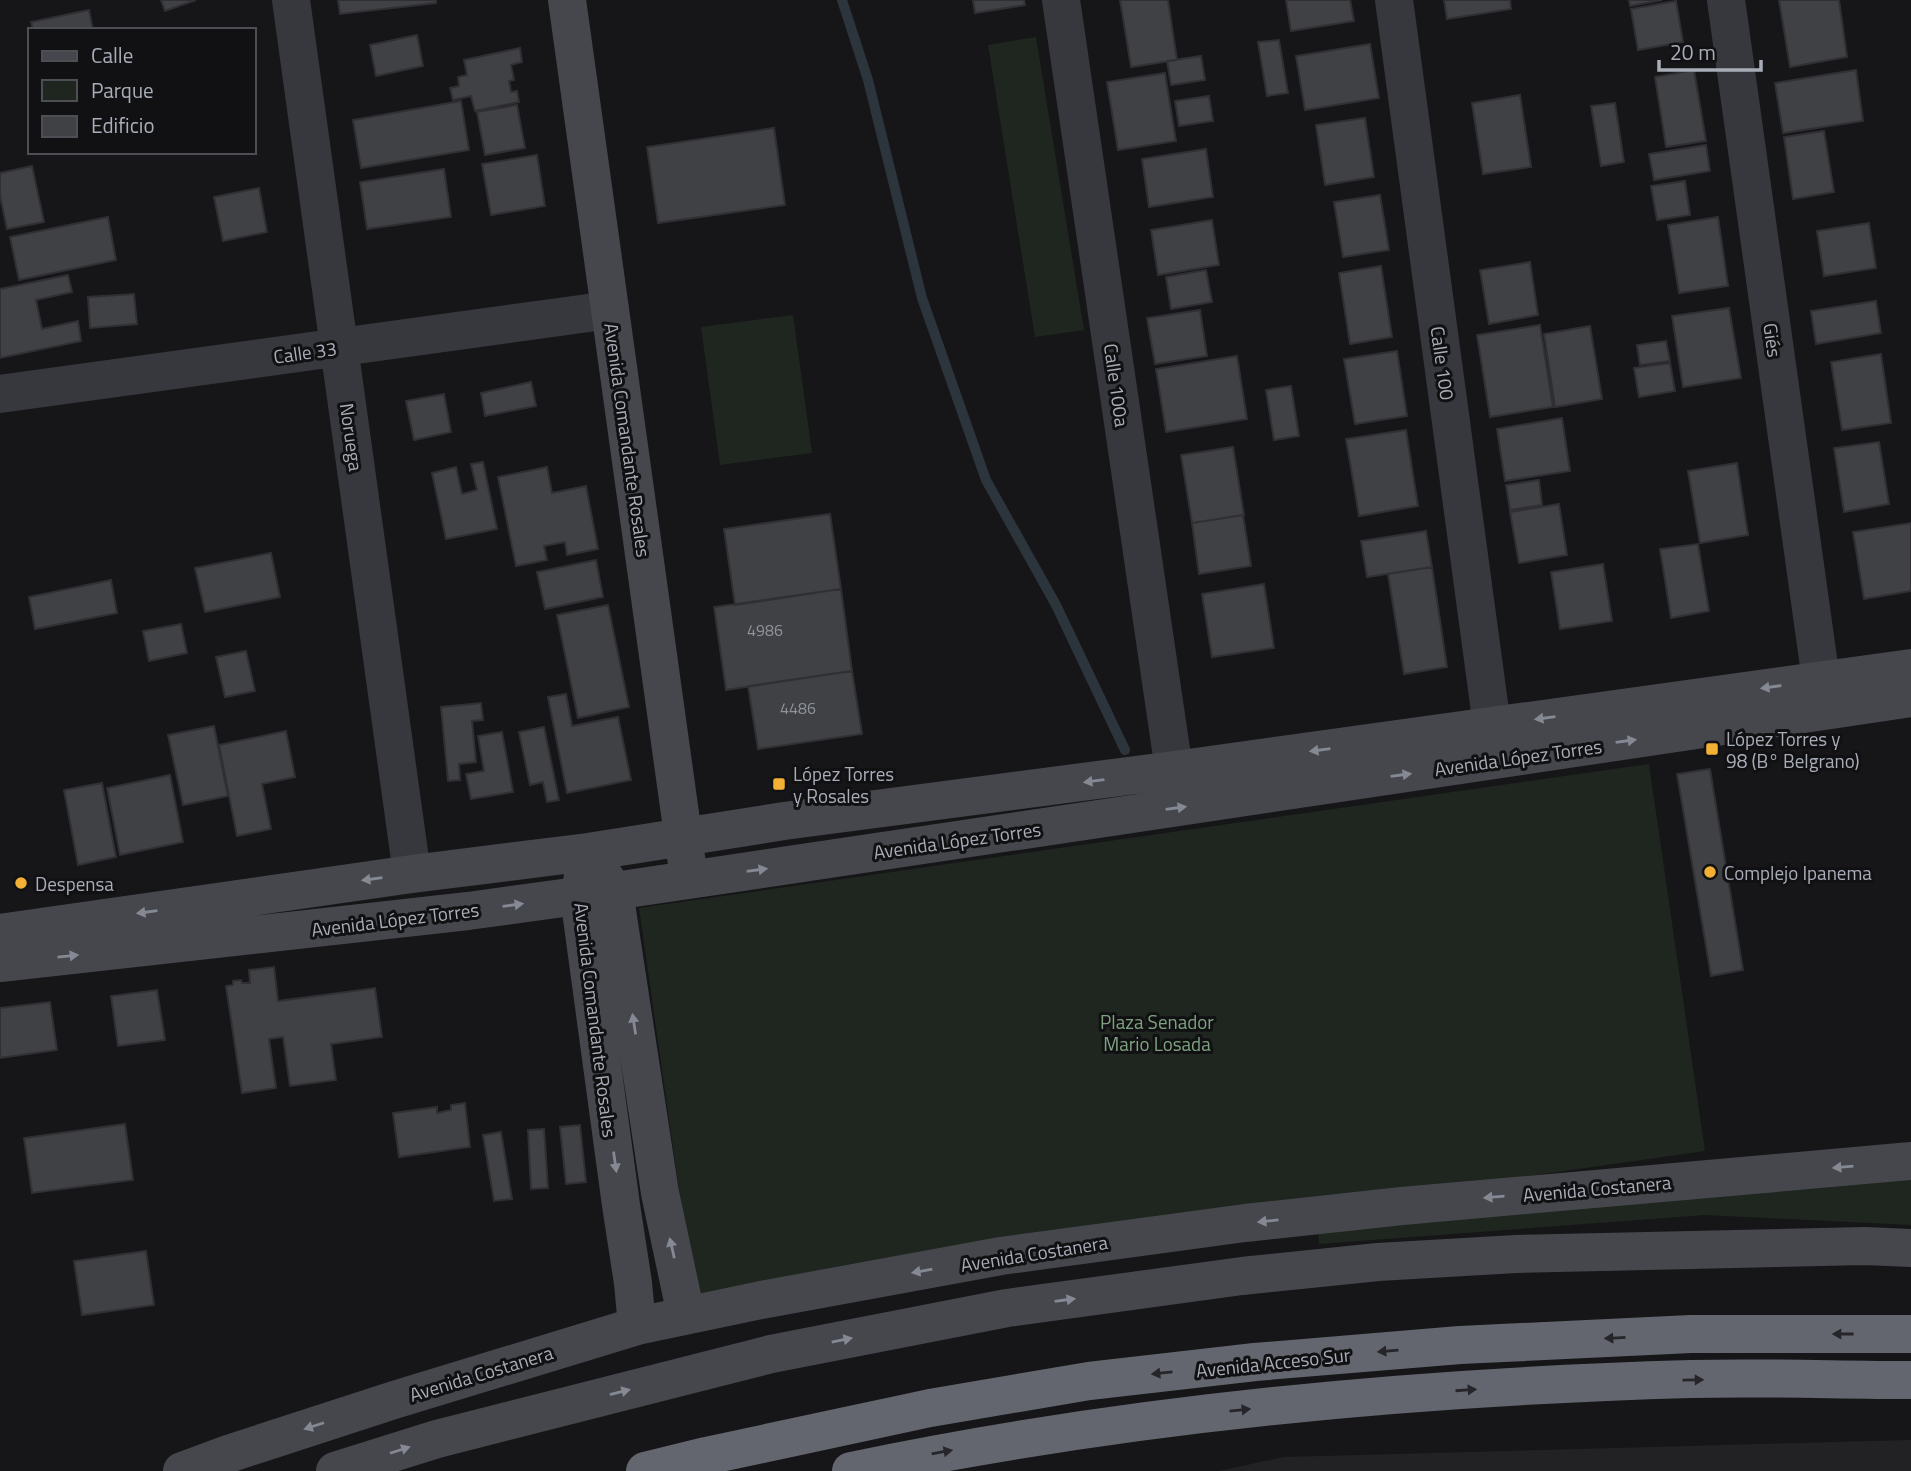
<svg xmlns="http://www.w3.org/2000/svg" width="1911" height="1471" font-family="'Titillium Web',sans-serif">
<rect width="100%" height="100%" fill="#161618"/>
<path fill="#222225" d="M 1911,1440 L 1911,1471 L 1219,1471 L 1284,1457 Z"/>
<path fill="#1e261f" d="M 1036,37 L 1084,330 L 1035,337 L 988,45 Z
M 793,315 L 812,453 L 720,465 L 701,327 Z
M 1649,764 L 1705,1151 L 694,1295 L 639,908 Z
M 1911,1173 L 1911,1225 L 1705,1215 L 1319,1244 L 1318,1227 Z"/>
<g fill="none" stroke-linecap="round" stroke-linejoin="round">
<path stroke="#2c353c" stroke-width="10" d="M 842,0 L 868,80 L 922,298 L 986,480 L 1056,605 L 1125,750"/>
</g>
<path fill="#404145" stroke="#303034" stroke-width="2" d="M 161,0 L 196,0 L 165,11 Z
M 338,0 L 436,0 L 436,3 L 340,14 Z
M 973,0 L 1024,0 L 1025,5 L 975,13 Z
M 1120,0 L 1168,0 L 1177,60 L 1131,67 Z
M 1286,0 L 1350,0 L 1354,21 L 1291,31 Z
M 1444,0 L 1510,0 L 1511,9 L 1447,19 Z
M 1629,0 L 1662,0 L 1630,6 Z
M 1779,0 L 1839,0 L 1847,57 L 1790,67 Z
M 1676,1 L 1683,42 L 1638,50 L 1631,9 Z
M 89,10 L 93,30 L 33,30 L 31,22 Z
M 417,35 L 423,66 L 376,76 L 370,45 Z
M 1279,40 L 1288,93 L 1267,96 L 1258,42 Z
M 1370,44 L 1379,98 L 1305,110 L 1296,56 Z
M 520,48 L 522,62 L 511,65 L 514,80 L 509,81 L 511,92 L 517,91 L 519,102 L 475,111 L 471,96 L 453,100 L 450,88 L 459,86 L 458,77 L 467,75 L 464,60 Z
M 1201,56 L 1205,80 L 1171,85 L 1167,61 Z
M 1694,70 L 1706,141 L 1666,147 L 1655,77 Z
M 1856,70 L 1863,121 L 1783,133 L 1775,83 Z
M 1165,73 L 1176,141 L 1118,150 L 1107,82 Z
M 1520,95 L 1531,167 L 1483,174 L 1472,103 Z
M 1209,96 L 1213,121 L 1179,126 L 1175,101 Z
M 461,101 L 469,150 L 361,168 L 353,120 Z
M 1615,103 L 1624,162 L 1601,166 L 1591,106 Z
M 517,105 L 525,148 L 485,155 L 477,112 Z
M 1365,118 L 1374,177 L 1325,185 L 1316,125 Z
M 774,128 L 785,205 L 658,223 L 647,147 Z
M 1824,131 L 1834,192 L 1793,199 L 1784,137 Z
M 1706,145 L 1710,171 L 1654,180 L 1649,154 Z
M 1206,149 L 1213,197 L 1149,207 L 1142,159 Z
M 537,155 L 545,206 L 491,215 L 482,164 Z
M 32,166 L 44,222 L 7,229 L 0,196 L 0,173 Z
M 444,169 L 451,217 L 367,229 L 360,182 Z
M 1685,181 L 1690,215 L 1657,220 L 1651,186 Z
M 259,188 L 267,232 L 223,241 L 214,197 Z
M 1380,195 L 1389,250 L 1343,257 L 1334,202 Z
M 108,217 L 116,260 L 19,280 L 10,237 Z
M 1718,217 L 1728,286 L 1679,293 L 1668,225 Z
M 1212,220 L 1219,265 L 1158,275 L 1151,230 Z
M 1869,223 L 1876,268 L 1824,276 L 1817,231 Z
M 1530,262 L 1538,315 L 1489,324 L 1480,270 Z
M 1381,266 L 1392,337 L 1350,344 L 1339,273 Z
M 1206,270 L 1212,302 L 1171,309 L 1166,277 Z
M 68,275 L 72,292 L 36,300 L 42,329 L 78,321 L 81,341 L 0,358 L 0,289 Z
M 134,294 L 137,324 L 90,328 L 88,297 Z
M 1876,301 L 1881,333 L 1816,344 L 1811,311 Z
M 1729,308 L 1741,378 L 1683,387 L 1672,316 Z
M 1200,310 L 1207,356 L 1155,364 L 1147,318 Z
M 1540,325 L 1553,407 L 1490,417 L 1477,335 Z
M 1590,326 L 1602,399 L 1555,407 L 1544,334 Z
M 1666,341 L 1670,361 L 1640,365 L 1637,345 Z
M 1397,351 L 1407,416 L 1355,424 L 1344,359 Z
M 1881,354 L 1891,423 L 1842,430 L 1831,362 Z
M 1237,356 L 1247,419 L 1166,432 L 1156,369 Z
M 1670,363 L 1675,391 L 1639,397 L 1634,368 Z
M 531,382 L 536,406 L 485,416 L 481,393 Z
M 1291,386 L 1299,436 L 1274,440 L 1266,390 Z
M 444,394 L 451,432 L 414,440 L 406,401 Z
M 1562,418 L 1570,471 L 1505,481 L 1497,429 Z
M 1406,430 L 1418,506 L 1359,516 L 1346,439 Z
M 1879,442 L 1889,504 L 1844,512 L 1834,448 Z
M 1233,447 L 1244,515 L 1192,523 L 1181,455 Z
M 483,462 L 497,529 L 446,539 L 432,473 L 456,467 L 462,494 L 477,490 L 471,464 Z
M 1737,463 L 1748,535 L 1700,543 L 1688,471 Z
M 547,467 L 552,493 L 586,486 L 598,549 L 567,555 L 565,542 L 544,546 L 547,560 L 516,566 L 498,477 Z
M 1539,480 L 1542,505 L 1510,510 L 1506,485 Z
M 1559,504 L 1567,555 L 1519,563 L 1510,512 Z
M 830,514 L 841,589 L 735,605 L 724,529 Z
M 1243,515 L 1251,566 L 1199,574 L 1192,523 Z
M 1911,523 L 1911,591 L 1864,599 L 1853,532 Z
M 1426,531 L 1432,567 L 1367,577 L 1361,541 Z
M 1698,544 L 1709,611 L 1671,618 L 1660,549 Z
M 271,553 L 280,597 L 205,612 L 195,568 Z
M 596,560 L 603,597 L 545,609 L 537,572 Z
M 1603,564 L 1612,621 L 1560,629 L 1551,572 Z
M 1432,567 L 1447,667 L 1404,674 L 1388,574 Z
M 111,580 L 117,613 L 35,629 L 29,597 Z
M 1264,584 L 1274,648 L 1212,657 L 1202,594 Z
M 841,589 L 852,671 L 726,690 L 714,607 Z
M 608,605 L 629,707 L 578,718 L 557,615 Z
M 181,624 L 187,653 L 149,661 L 143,631 Z
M 246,651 L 255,691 L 225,697 L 216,657 Z
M 852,671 L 862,734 L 758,749 L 748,686 Z
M 566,694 L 572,726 L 618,717 L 631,780 L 567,793 L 548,697 Z
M 481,703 L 483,720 L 472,721 L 476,762 L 459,764 L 460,780 L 448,781 L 441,707 Z
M 214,726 L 228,796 L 183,805 L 168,735 Z
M 544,727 L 559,800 L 547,802 L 543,782 L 530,785 L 519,732 Z
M 286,731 L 295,777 L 262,784 L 271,829 L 237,836 L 219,745 Z
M 502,732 L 513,792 L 471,799 L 466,774 L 484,771 L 478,736 Z
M 1710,769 L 1743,970 L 1711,976 L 1677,774 Z
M 170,775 L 183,842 L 120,855 L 107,788 Z
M 102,783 L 116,857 L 78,865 L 64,790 Z
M 274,967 L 278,1001 L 375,988 L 382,1037 L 331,1044 L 336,1080 L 290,1086 L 283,1037 L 269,1039 L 276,1088 L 242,1093 L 226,986 L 233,985 L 233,981 L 241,980 L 242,983 L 250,983 L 249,970 Z
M 157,990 L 165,1040 L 118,1046 L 111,996 Z
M 50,1002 L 57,1050 L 0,1058 L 0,1008 Z
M 465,1103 L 470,1147 L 399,1157 L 393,1113 L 437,1107 L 437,1113 L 451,1110 L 451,1105 Z
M 125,1124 L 133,1180 L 32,1193 L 24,1138 Z
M 580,1125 L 586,1182 L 566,1184 L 560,1127 Z
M 544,1129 L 548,1188 L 531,1189 L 528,1130 Z
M 501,1132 L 512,1199 L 494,1201 L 483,1135 Z
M 146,1251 L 154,1305 L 82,1315 L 74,1261 Z"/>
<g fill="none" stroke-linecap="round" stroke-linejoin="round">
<path stroke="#37383d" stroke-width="38" d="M 291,0 L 412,874
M 1061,0 L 1174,770
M 1394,0 L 1492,726
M 1726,0 L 1821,680
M 0,394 L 610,310"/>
<path stroke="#45474d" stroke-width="38" d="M 567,0 L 687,864
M 599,869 L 614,891 L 660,1193 L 686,1315
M 584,872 L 579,896 L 621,1205 L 633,1283 L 637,1326
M 0,933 L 412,874 L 588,852 L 784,821 L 1174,770 L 1911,668
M 0,963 L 468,911 L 614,891 L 1911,698
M 182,1471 L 228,1454 L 394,1400 L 637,1326 L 761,1300 L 1001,1256 L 1245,1223 L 1402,1206 L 1911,1161
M 335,1471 L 437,1439 L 771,1354 L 1007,1308 L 1242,1276 L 1378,1262 L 1516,1254 L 1865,1246 L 1911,1248"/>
<path stroke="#63666e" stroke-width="38" d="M 645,1471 L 706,1456 L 930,1408 L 1089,1381 L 1255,1362 L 1460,1345 L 1691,1334 L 1911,1334
M 851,1471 C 1127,1413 1410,1387 1691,1379 C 1764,1377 1838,1380 1911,1380"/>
</g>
<defs><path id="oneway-solid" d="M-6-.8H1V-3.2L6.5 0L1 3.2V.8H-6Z" transform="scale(1.75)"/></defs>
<g fill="#858993">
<use href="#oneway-solid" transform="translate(1771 687) rotate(172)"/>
<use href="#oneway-solid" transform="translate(1545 718) rotate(172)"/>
<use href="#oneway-solid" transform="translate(1626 741) rotate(-8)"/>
<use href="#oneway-solid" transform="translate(1320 750) rotate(172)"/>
<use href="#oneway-solid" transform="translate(1401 775) rotate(-8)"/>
<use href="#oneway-solid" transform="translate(1094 781) rotate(173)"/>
<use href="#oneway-solid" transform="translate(1176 808) rotate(-8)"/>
<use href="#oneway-solid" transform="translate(757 870) rotate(-8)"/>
<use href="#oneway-solid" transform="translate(372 879) rotate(172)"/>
<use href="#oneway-solid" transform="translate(513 905) rotate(-8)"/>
<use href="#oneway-solid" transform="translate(147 912) rotate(172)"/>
<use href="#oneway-solid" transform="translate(68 956) rotate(-6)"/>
<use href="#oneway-solid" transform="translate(634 1024) rotate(-99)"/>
<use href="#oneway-solid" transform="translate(615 1162) rotate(82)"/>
<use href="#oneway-solid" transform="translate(1843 1167) rotate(175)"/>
<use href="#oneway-solid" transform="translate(1494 1197) rotate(175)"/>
<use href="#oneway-solid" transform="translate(1268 1221) rotate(174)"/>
<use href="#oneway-solid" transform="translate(672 1248) rotate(-103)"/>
<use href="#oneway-solid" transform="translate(922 1271) rotate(170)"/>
<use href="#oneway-solid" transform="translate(1065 1300) rotate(-8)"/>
<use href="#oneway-solid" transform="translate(842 1340) rotate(-11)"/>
<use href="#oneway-solid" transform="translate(620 1392) rotate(-14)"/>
<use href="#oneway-solid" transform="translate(314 1426) rotate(162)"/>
<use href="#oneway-solid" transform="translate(400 1450) rotate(-18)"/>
</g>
<g fill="#26262a">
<use href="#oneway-solid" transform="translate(1843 1334) rotate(-180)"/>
<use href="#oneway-solid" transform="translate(1615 1338) rotate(177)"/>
<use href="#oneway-solid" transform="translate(1388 1351) rotate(175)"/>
<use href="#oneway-solid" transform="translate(1162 1373) rotate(174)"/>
<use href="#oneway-solid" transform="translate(1693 1380) rotate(-1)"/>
<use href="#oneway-solid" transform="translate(1466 1390) rotate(-4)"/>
<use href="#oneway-solid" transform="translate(1240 1410) rotate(-6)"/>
<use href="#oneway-solid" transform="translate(942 1452) rotate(-10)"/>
</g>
<g fill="#f2b134" stroke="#111113" stroke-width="2.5">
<rect x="1705" y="742" width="14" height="14" rx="3.5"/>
<rect x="772" y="777" width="14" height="14" rx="3.5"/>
<circle cx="1710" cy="872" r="7"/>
<circle cx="21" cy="883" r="7"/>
</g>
<g text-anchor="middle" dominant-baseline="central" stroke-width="6" stroke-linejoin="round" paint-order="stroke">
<g font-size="16" fill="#8e929b">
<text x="765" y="630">4986</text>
<text x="798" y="708">4486</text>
</g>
<g font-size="19" fill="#a8adb8" stroke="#111113">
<text transform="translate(1773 340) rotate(82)">Giés</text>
<text transform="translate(305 352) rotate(-8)">Calle 33</text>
<text transform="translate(1443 363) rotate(82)">Calle 100</text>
<text transform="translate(1117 385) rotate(82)">Calle 100a</text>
<text transform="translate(352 437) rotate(82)">Noruega</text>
<text transform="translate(628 440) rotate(82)">Avenida Comandante Rosales</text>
<text transform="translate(1518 757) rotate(-8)">Avenida López Torres</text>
<text transform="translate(957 840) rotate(-8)">Avenida López Torres</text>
<text transform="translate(395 919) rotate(-7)">Avenida López Torres</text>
<text transform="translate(596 1020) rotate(83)">Avenida Comandante Rosales</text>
<text transform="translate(1597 1188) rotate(-5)">Avenida Costanera</text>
<text transform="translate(1034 1253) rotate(-9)">Avenida Costanera</text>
<text transform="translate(1273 1362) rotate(-6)">Avenida Acceso Sur</text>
<text transform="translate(481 1373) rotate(-17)">Avenida Costanera</text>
</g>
<g font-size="19" fill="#a8adb8" stroke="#111113" text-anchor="start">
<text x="1726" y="738">López Torres y<tspan x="1726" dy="22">98 (B° Belgrano)</tspan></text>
<text x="793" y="773">López Torres<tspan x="793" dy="22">y Rosales</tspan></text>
<text x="1724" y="872">Complejo Ipanema</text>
<text x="35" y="883">Despensa</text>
</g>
<g font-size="19" fill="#7fa381" stroke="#111113">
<text x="1157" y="1021">Plaza Senador<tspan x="1157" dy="22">Mario Losada</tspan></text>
</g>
</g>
<rect x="28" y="28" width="228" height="126" fill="#111113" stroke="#4d4f55" stroke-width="2"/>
<rect x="42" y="51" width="35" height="10" fill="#45474d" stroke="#4d4f55" stroke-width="2"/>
<text x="91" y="63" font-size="21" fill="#a8adb8">Calle</text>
<rect x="42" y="80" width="35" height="21" fill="#1e261f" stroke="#4d4f55" stroke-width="2"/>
<text x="91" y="98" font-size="21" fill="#a8adb8">Parque</text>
<rect x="42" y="116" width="35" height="21" fill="#404145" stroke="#4d4f55" stroke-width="2"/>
<text x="91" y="133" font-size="21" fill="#a8adb8">Edificio</text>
<path d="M1659 60v10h102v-10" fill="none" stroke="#a8adb8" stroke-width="3.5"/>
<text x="1670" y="60" font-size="21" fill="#a8adb8" stroke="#111113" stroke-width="5" paint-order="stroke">20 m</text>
</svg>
